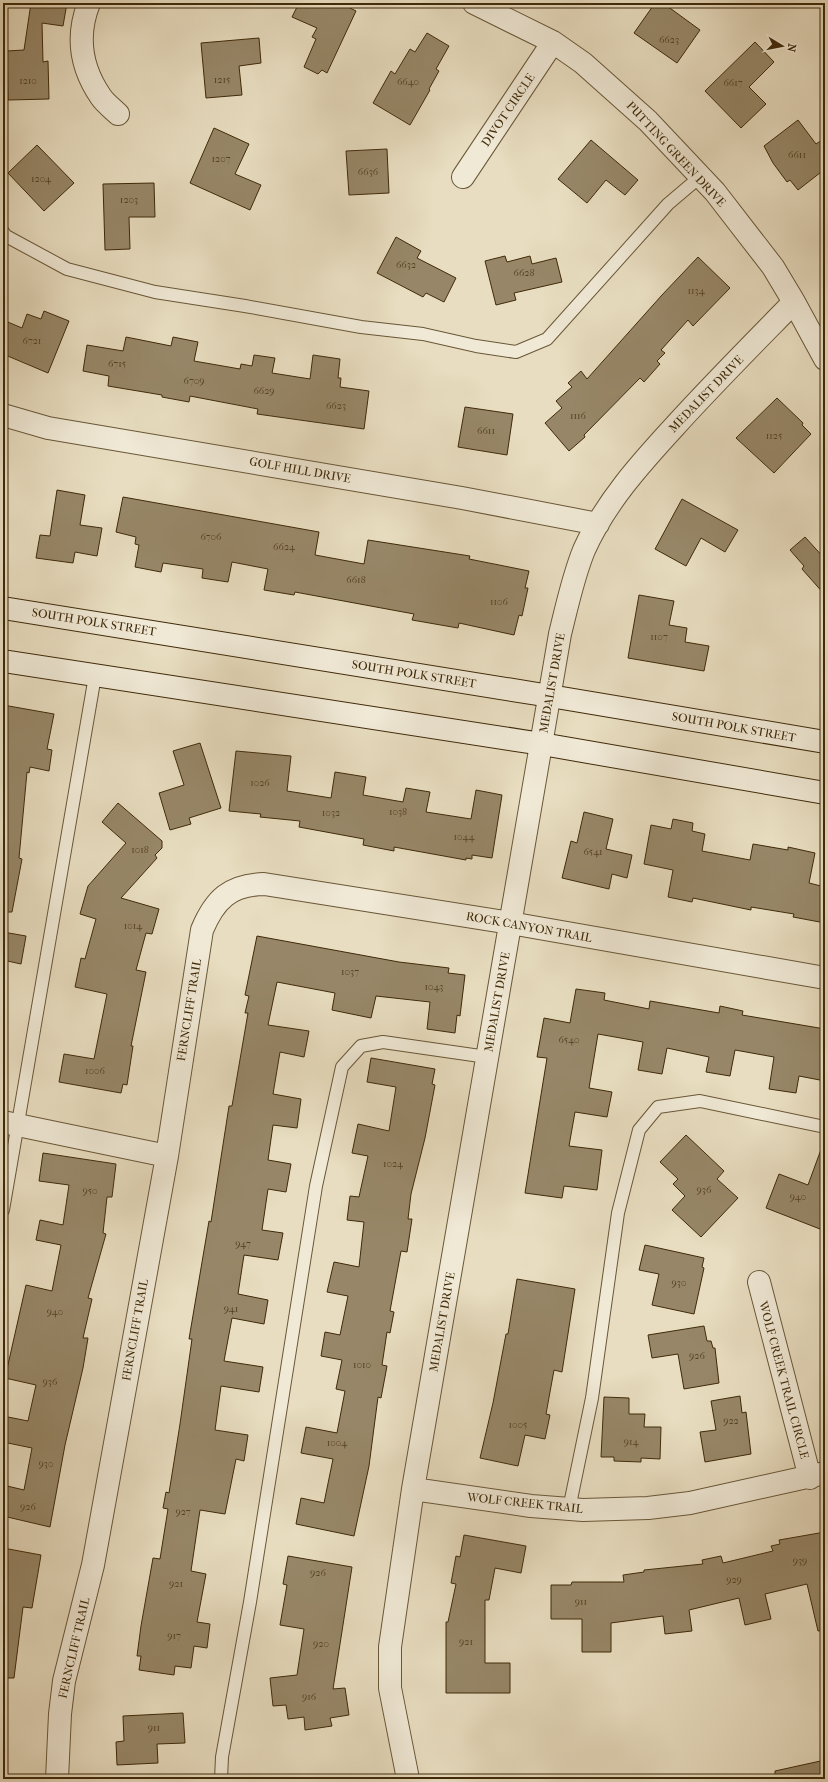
<svg xmlns="http://www.w3.org/2000/svg" width="828" height="1782" font-family="'IM FELL French Canon',serif">
<rect width="100%" height="100%" fill="#e8ddc0"/>
<filter id="stains"><feTurbulence type="fractalNoise" baseFrequency=".005" numOctaves="4"/><feColorMatrix values="0 0 0 0 .2 0 0 0 0 .09 0 0 0 0 .02 0 0 0 .5 -.17"/></filter>
<radialGradient id="worn" r=".72"><stop offset=".6" stop-color="#630" stop-opacity="0"/><stop offset="1" stop-color="#630" stop-opacity=".3"/></radialGradient>
<path fill="#978768" stroke="#3f2a09" d="M 31,3 L 67,3 L 63,26 L 42,23 L 43,62 L 48,61 L 49,99 L 8,100 L 7,51 L 24,50 Z
M 299,3 L 340,3 L 356,11 L 327,73 L 322,70 L 318,74 L 304,67 L 316,39 L 312,37 L 317,28 L 292,17 Z
M 655,3 L 663,3 L 700,30 L 677,63 L 634,33 Z
M 427,33 L 449,46 L 436,69 L 439,71 L 429,89 L 430,90 L 410,125 L 373,103 L 391,71 L 395,74 L 410,49 L 415,52 Z
M 259,38 L 261,63 L 239,66 L 242,95 L 206,98 L 201,43 Z
M 755,42 L 774,62 L 749,87 L 766,104 L 741,128 L 705,91 Z
M 798,120 L 816,144 L 825,138 L 825,169 L 798,190 L 790,180 L 787,182 L 773,163 L 764,146 Z
M 214,128 L 249,144 L 235,174 L 261,185 L 250,210 L 190,183 Z
M 591,140 L 638,180 L 625,195 L 606,180 L 587,203 L 558,179 Z
M 37,145 L 74,183 L 44,211 L 8,173 Z
M 387,149 L 389,193 L 349,195 L 346,151 Z
M 154,183 L 155,217 L 129,217 L 130,249 L 105,250 L 103,184 Z
M 396,237 L 421,251 L 417,258 L 456,278 L 444,302 L 426,293 L 423,297 L 377,273 Z
M 505,256 L 507,262 L 530,256 L 532,264 L 556,258 L 562,282 L 514,293 L 516,300 L 496,305 L 485,261 Z
M 698,257 L 730,288 L 693,326 L 688,320 L 661,350 L 665,353 L 657,361 L 660,364 L 644,382 L 640,378 L 584,435 L 585,437 L 569,451 L 545,423 L 562,408 L 556,401 L 572,387 L 568,383 L 581,371 L 587,379 L 662,295 Z
M 44,311 L 69,321 L 48,373 L 3,354 L 3,320 L 22,328 L 27,314 L 41,319 Z
M 126,337 L 171,346 L 173,337 L 198,342 L 194,361 L 240,369 L 241,364 L 252,366 L 254,355 L 275,358 L 272,373 L 310,379 L 313,355 L 340,359 L 338,378 L 341,378 L 340,387 L 369,391 L 364,429 L 257,414 L 258,409 L 190,396 L 189,402 L 162,397 L 162,395 L 108,386 L 109,376 L 83,371 L 87,345 L 123,351 Z
M 777,398 L 803,423 L 802,425 L 811,434 L 774,473 L 736,438 Z
M 465,407 L 513,414 L 507,455 L 458,447 Z
M 57,490 L 85,495 L 80,525 L 102,528 L 97,556 L 75,552 L 73,563 L 36,558 L 40,535 L 50,536 Z
M 123,497 L 319,532 L 315,555 L 364,564 L 368,540 L 470,556 L 469,559 L 529,571 L 525,588 L 528,588 L 522,616 L 519,615 L 514,635 L 459,623 L 458,628 L 412,620 L 414,614 L 295,592 L 294,595 L 264,590 L 268,569 L 232,562 L 228,582 L 202,578 L 203,569 L 163,563 L 161,572 L 135,567 L 139,545 L 135,544 L 136,537 L 116,532 Z
M 682,499 L 738,530 L 725,552 L 701,538 L 686,566 L 655,549 Z
M 805,537 L 825,559 L 825,595 L 802,569 L 804,566 L 790,550 Z
M 639,595 L 674,601 L 669,625 L 687,628 L 685,642 L 709,646 L 704,671 L 628,658 Z
M 3,705 L 54,714 L 47,749 L 52,750 L 49,771 L 30,767 L 29,773 L 27,772 L 19,858 L 22,859 L 12,912 L 3,912 Z
M 200,743 L 221,808 L 189,818 L 191,824 L 170,830 L 159,793 L 184,785 L 173,751 Z
M 236,751 L 291,756 L 287,791 L 331,798 L 335,772 L 366,777 L 363,795 L 403,802 L 406,788 L 430,792 L 426,812 L 471,819 L 476,790 L 502,795 L 492,858 L 472,855 L 472,859 L 466,858 L 466,860 L 394,847 L 394,851 L 363,845 L 364,839 L 299,827 L 300,821 L 260,817 L 261,814 L 229,811 Z
M 118,803 L 162,841 L 162,848 L 155,855 L 157,858 L 121,898 L 159,909 L 152,934 L 146,933 L 136,970 L 146,972 L 131,1046 L 133,1046 L 127,1085 L 123,1084 L 121,1093 L 59,1082 L 64,1054 L 94,1059 L 107,994 L 75,987 L 81,958 L 85,959 L 96,919 L 80,914 L 88,886 L 126,843 L 102,822 Z
M 584,812 L 613,819 L 606,849 L 632,855 L 627,878 L 612,874 L 609,889 L 562,878 L 571,841 L 577,843 Z
M 673,819 L 693,823 L 692,831 L 705,834 L 702,851 L 750,860 L 753,844 L 788,850 L 788,847 L 815,853 L 809,883 L 825,887 L 825,923 L 793,917 L 794,914 L 751,907 L 751,910 L 693,898 L 692,902 L 668,897 L 673,870 L 644,864 L 651,825 L 671,829 Z
M 3,932 L 26,936 L 21,964 L 3,960 Z
M 257,936 L 399,962 L 449,968 L 448,973 L 465,975 L 460,1016 L 457,1015 L 455,1033 L 427,1029 L 430,1002 L 376,996 L 371,1018 L 332,1010 L 335,993 L 277,982 L 268,1025 L 309,1031 L 304,1057 L 280,1052 L 273,1094 L 301,1099 L 297,1128 L 273,1125 L 268,1160 L 291,1164 L 286,1192 L 268,1189 L 262,1230 L 283,1233 L 278,1260 L 244,1255 L 238,1294 L 268,1300 L 264,1324 L 232,1318 L 224,1361 L 263,1367 L 259,1392 L 221,1386 L 215,1430 L 248,1435 L 244,1461 L 236,1459 L 225,1514 L 200,1510 L 191,1571 L 206,1574 L 197,1622 L 210,1624 L 207,1648 L 194,1646 L 191,1668 L 175,1666 L 174,1675 L 139,1670 L 141,1656 L 137,1656 L 141,1626 L 153,1558 L 160,1559 L 168,1509 L 163,1508 L 166,1492 L 169,1493 L 180,1424 L 192,1339 L 189,1339 L 209,1221 L 211,1222 L 229,1106 L 232,1106 L 248,1013 L 245,1013 L 249,996 L 245,995 Z
M 576,989 L 605,993 L 604,1000 L 649,1009 L 650,1001 L 719,1013 L 720,1006 L 743,1011 L 742,1015 L 825,1029 L 825,1081 L 799,1076 L 796,1093 L 769,1089 L 774,1057 L 735,1050 L 730,1076 L 706,1072 L 709,1057 L 667,1048 L 662,1074 L 638,1070 L 643,1042 L 598,1034 L 589,1088 L 612,1092 L 607,1117 L 575,1112 L 569,1146 L 602,1150 L 597,1190 L 564,1186 L 562,1198 L 525,1193 L 547,1058 L 537,1057 L 544,1018 L 570,1023 Z
M 371,1058 L 435,1069 L 432,1084 L 435,1085 L 425,1138 L 411,1194 L 408,1219 L 412,1219 L 407,1252 L 401,1251 L 390,1311 L 394,1312 L 390,1333 L 387,1332 L 382,1365 L 387,1366 L 381,1398 L 378,1397 L 369,1466 L 354,1536 L 296,1524 L 301,1498 L 324,1503 L 333,1459 L 301,1453 L 306,1427 L 337,1433 L 345,1391 L 336,1389 L 342,1360 L 321,1356 L 325,1332 L 340,1335 L 348,1296 L 327,1292 L 334,1262 L 359,1267 L 364,1222 L 347,1220 L 350,1196 L 359,1197 L 368,1156 L 352,1153 L 358,1124 L 389,1131 L 396,1087 L 367,1082 Z
M 686,1135 L 724,1171 L 717,1179 L 738,1198 L 701,1237 L 672,1210 L 685,1196 L 673,1184 L 678,1179 L 660,1162 Z
M 823,1144 L 825,1145 L 825,1217 L 820,1229 L 766,1208 L 779,1174 L 808,1185 Z
M 43,1153 L 116,1164 L 112,1197 L 107,1197 L 103,1233 L 106,1234 L 88,1298 L 92,1299 L 83,1338 L 88,1338 L 83,1368 L 65,1445 L 50,1527 L 3,1516 L 3,1485 L 24,1490 L 32,1448 L 3,1442 L 3,1416 L 28,1421 L 36,1385 L 5,1378 L 26,1285 L 52,1291 L 61,1245 L 36,1240 L 40,1220 L 63,1225 L 69,1185 L 39,1181 Z
M 645,1245 L 704,1258 L 702,1267 L 704,1268 L 694,1314 L 652,1305 L 659,1274 L 639,1270 Z
M 517,1279 L 575,1289 L 562,1372 L 554,1370 L 546,1414 L 550,1415 L 545,1439 L 525,1435 L 518,1466 L 480,1458 L 493,1403 L 506,1334 L 508,1334 Z
M 704,1326 L 707,1341 L 711,1341 L 713,1348 L 715,1348 L 719,1383 L 684,1389 L 678,1354 L 652,1358 L 648,1335 Z
M 740,1396 L 742,1413 L 746,1412 L 751,1454 L 705,1462 L 700,1432 L 716,1430 L 711,1401 Z
M 604,1397 L 629,1398 L 629,1414 L 645,1414 L 644,1427 L 661,1427 L 660,1459 L 641,1458 L 641,1462 L 614,1461 L 614,1457 L 601,1457 Z
M 825,1532 L 825,1630 L 818,1631 L 807,1584 L 765,1594 L 771,1619 L 745,1625 L 739,1598 L 689,1610 L 692,1631 L 665,1634 L 663,1616 L 611,1623 L 611,1652 L 582,1652 L 582,1619 L 551,1619 L 551,1585 L 571,1585 L 572,1582 L 624,1582 L 623,1575 L 644,1572 L 644,1570 L 703,1564 L 702,1560 L 721,1556 L 723,1563 L 773,1551 L 771,1546 L 780,1544 L 779,1540 Z
M 464,1535 L 526,1546 L 521,1573 L 495,1568 L 489,1600 L 485,1600 L 485,1663 L 510,1663 L 510,1693 L 446,1693 L 446,1622 L 448,1622 L 456,1584 L 451,1583 L 456,1556 L 460,1557 Z
M 3,1548 L 41,1555 L 32,1608 L 23,1607 L 14,1678 L 3,1678 Z
M 288,1556 L 352,1567 L 333,1689 L 345,1688 L 349,1715 L 330,1718 L 332,1726 L 305,1730 L 304,1717 L 288,1719 L 286,1705 L 273,1706 L 270,1678 L 297,1675 L 304,1629 L 280,1625 L 287,1585 L 283,1584 Z
M 183,1713 L 185,1743 L 157,1744 L 158,1763 L 117,1765 L 116,1742 L 124,1741 L 123,1716 Z
M 825,1760 L 825,1779 L 775,1779 L 775,1771 Z"/>
<g fill="none" stroke-linecap="round" stroke-linejoin="round">
<defs>
<path id="lane" d="M 3,232 L 6,236 L 67,269 L 155,292 L 245,306 L 361,327 L 423,334 L 476,346 L 516,352 L 547,339 L 668,204 L 701,176
M 3,1210 L 95,676
M 569,1509 L 592,1398 L 618,1213 L 639,1130 L 658,1107 L 700,1101 L 825,1127
M 221,1779 L 222,1757 L 250,1602 L 316,1186 L 342,1067 L 361,1046 L 383,1042 L 487,1057"/>
<path id="street" d="M 89,3 C 76,36 81,68 101,97 C 105,103 113,109 118,114
M 474,3 L 553,42 L 583,63 L 648,121 L 715,192 L 773,267 L 794,302 L 825,359
M 463,177 L 553,42
M 3,415 L 48,428 L 462,498 L 598,524
M 3,1122 L 167,1156
M 759,1282 L 810,1478
M 413,1489 L 531,1506 L 583,1510 L 648,1508 L 690,1503 L 825,1473
M 57,1779 L 60,1714 L 64,1681 L 93,1565 L 167,1156 L 202,930 C 215,899 230,885 264,884 L 510,923 L 825,978
M 408,1779 L 390,1688 L 390,1647 L 413,1489 L 560,634 C 567,606 573,577 584,550 C 605,503 640,464 675,426 C 713,384 754,343 794,302"/>
<path id="secondary" d="M 3,608 L 550,696 L 825,742
M 3,661 L 542,744 L 825,793"/>
</defs>
<use href="#lane" stroke="#695737" stroke-width="14"/>
<use href="#street" stroke="#695737" stroke-width="24"/>
<use href="#secondary" stroke="#3f2a09" stroke-width="24"/>
<use href="#lane" stroke="#f0e9d6" stroke-width="12"/>
<use href="#street" stroke="#f0e9d6" stroke-width="22"/>
<use href="#secondary" stroke="#f0e9d6" stroke-width="22"/>
</g>
<g text-anchor="middle" dominant-baseline="central" stroke-width="3" stroke-linejoin="round" paint-order="stroke">
<g font-size="10" fill="#554121">
<text x="669" y="40">6623</text>
<text x="222" y="80">1215</text>
<text x="28" y="81">1210</text>
<text x="408" y="82">6640</text>
<text x="733" y="83">6617</text>
<text x="797" y="155">6611</text>
<text x="221" y="159">1207</text>
<text x="368" y="172">6636</text>
<text x="41" y="179">1204</text>
<text x="129" y="200">1203</text>
<text x="406" y="265">6632</text>
<text x="524" y="273">6628</text>
<text x="696" y="291">1134</text>
<text x="32" y="341">6721</text>
<text x="117" y="364">6715</text>
<text x="194" y="381">6709</text>
<text x="264" y="391">6629</text>
<text x="336" y="406">6623</text>
<text x="578" y="416">1116</text>
<text x="486" y="431">6611</text>
<text x="774" y="436">1125</text>
<text x="211" y="537">6706</text>
<text x="284" y="547">6624</text>
<text x="356" y="580">6618</text>
<text x="499" y="602">1106</text>
<text x="659" y="637">1107</text>
<text x="260" y="783">1026</text>
<text x="398" y="812">1038</text>
<text x="331" y="813">1032</text>
<text x="464" y="837">1044</text>
<text x="140" y="850">1018</text>
<text x="593" y="852">6541</text>
<text x="133" y="926">1014</text>
<text x="350" y="972">1037</text>
<text x="434" y="987">1043</text>
<text x="569" y="1040">6540</text>
<text x="95" y="1071">1006</text>
<text x="393" y="1164">1024</text>
<text x="704" y="1190">936</text>
<text x="90" y="1191">950</text>
<text x="798" y="1197">940</text>
<text x="243" y="1244">947</text>
<text x="679" y="1283">930</text>
<text x="231" y="1309">941</text>
<text x="55" y="1312">940</text>
<text x="697" y="1356">926</text>
<text x="362" y="1365">1010</text>
<text x="50" y="1382">936</text>
<text x="731" y="1421">922</text>
<text x="518" y="1425">1005</text>
<text x="631" y="1442">914</text>
<text x="337" y="1443">1004</text>
<text x="46" y="1464">930</text>
<text x="28" y="1507">926</text>
<text x="183" y="1512">927</text>
<text x="800" y="1561">939</text>
<text x="318" y="1573">926</text>
<text x="734" y="1580">929</text>
<text x="176" y="1584">921</text>
<text x="581" y="1602">911</text>
<text x="174" y="1636">917</text>
<text x="466" y="1642">921</text>
<text x="321" y="1644">920</text>
<text x="309" y="1697">916</text>
<text x="154" y="1728">911</text>
</g>
<g font-size="12" fill="#3f2a09" stroke="#f0e9d6">
<text transform="translate(508 110) rotate(-56)">DIVOT CIRCLE</text>
<text transform="translate(676 154) rotate(47)">PUTTING GREEN DRIVE</text>
<text transform="translate(706 394) rotate(-46)">MEDALIST DRIVE</text>
<text transform="translate(300 470) rotate(10)">GOLF HILL DRIVE</text>
<text transform="translate(94 622) rotate(9)">SOUTH POLK STREET</text>
<text transform="translate(414 674) rotate(9)">SOUTH POLK STREET</text>
<text transform="translate(552 683) rotate(-80)">MEDALIST DRIVE</text>
<text transform="translate(734 727) rotate(10)">SOUTH POLK STREET</text>
<text transform="translate(529 927) rotate(10)">ROCK CANYON TRAIL</text>
<text transform="translate(497 1002) rotate(-80)">MEDALIST DRIVE</text>
<text transform="translate(189 1010) rotate(-81)">FERNCLIFF TRAIL</text>
<text transform="translate(442 1322) rotate(-80)">MEDALIST DRIVE</text>
<text transform="translate(135 1330) rotate(-80)">FERNCLIFF TRAIL</text>
<text transform="translate(784 1380) rotate(75)">WOLF CREEK TRAIL CIRCLE</text>
<text transform="translate(525 1503) rotate(6)">WOLF CREEK TRAIL</text>
<text transform="translate(74 1648) rotate(-77)">FERNCLIFF TRAIL</text>
</g>
</g>
<rect width="828" height="1782" fill="none" stroke="#e8ddc0" stroke-width="16"/>
<rect x="4" y="4" width="820" height="1774" fill="none" stroke="#3f2a09" stroke-width="2"/>
<rect x="8" y="8" width="812" height="1766" fill="none" stroke="#3f2a09"/>
<g transform="translate(782 46) rotate(100)" stroke="#f0e9d6" stroke-width="3" paint-order="stroke">
<path d="M0-3L7 15L0 10L-7 15Z" fill="#3f2a09"/>
<text y="-6" font-size="11" font-weight="bold" text-anchor="middle" fill="#3f2a09">N</text>
</g>
<rect width="100%" height="100%" filter="url(#stains)"/>
<rect width="100%" height="100%" fill="url(#worn)"/>
</svg>
